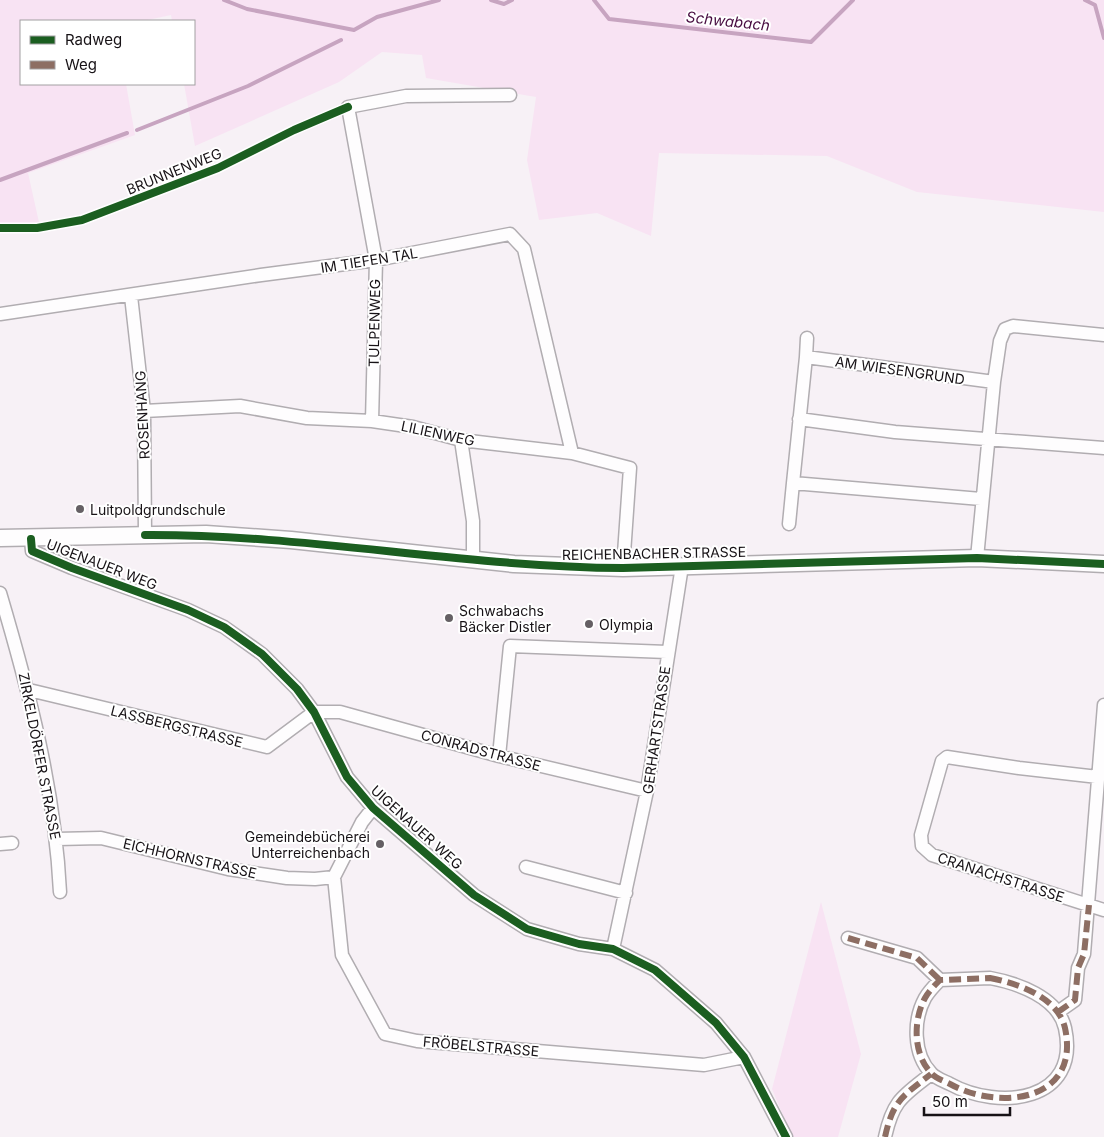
<svg xmlns="http://www.w3.org/2000/svg" width="1104" height="1137" font-family="Inter,sans-serif">
<rect width="100%" height="100%" fill="#f7f1f6"/>
<path fill="#f8e3f3" d="M 0,0 L 1104,0 L 1104,212 L 917,192 L 827,156 L 659,153 L 651,236 L 597,213 L 539,220 L 527,160 L 536,97 L 426,78 L 422,55 L 382,52 L 339,82 L 195,146 L 184,84 L 194,84 L 194,21 L 172,21 L 171,15 L 143,21 L 21,21 L 21,84 L 126,84 L 135,135 L 28,173 L 40,227 L 0,226 Z
M 821,902 L 861,1054 L 838,1137 L 792,1137 L 772,1089 Z"/>
<g fill="none" stroke-linecap="round" stroke-linejoin="round">
<path stroke="#c7a4c0" stroke-width="4" d="M 224,0 L 247,9 L 354,30 L 377,17 L 439,0
M 491,0 L 504,4 L 512,0
M 594,0 L 609,19 L 811,42 L 853,0
M 1085,0 L 1095,5 L 1104,38
M 137,130 L 248,86 L 341,40
M 0,180 L 127,133"/>
<defs>
<path id="minor" d="M 131,296 L 144,411 L 145,535
M 0,314 L 261,275 L 376,260 L 510,234 L 524,249 L 572,453
M 806,357 L 807,338
M 144,411 L 240,406 L 307,418 L 372,421 L 413,427 L 461,440 L 572,453 L 630,468 L 623,568
M 799,419 L 895,432 L 1104,448
M 372,421 L 376,260 L 348,107 L 406,96 L 510,95
M 461,440 L 473,521 L 473,559
M 981,499 L 793,483 L 806,357 L 994,382
M 789,524 L 793,483
M 31,539 L 32,551 L 72,568 L 188,610 L 224,627 L 262,654 L 297,689 L 314,712 L 347,777 L 373,808 L 474,895 L 527,929 L 579,944 L 613,949 L 655,970 L 716,1023 L 744,1057 L 786,1137
M 977,558 L 994,382 L 1000,341 L 1005,329 L 1013,326 L 1104,335
M 0,593 C 29,691 55,790 60,892
M 29,690 L 267,747 L 314,712 L 340,712 L 499,756 L 647,791
M 499,756 L 510,646 L 667,652
M 1098,777 L 1019,768 L 947,757 L 942,761 L 921,835 L 922,846 L 932,855 L 1104,910
M 57,839 L 101,838 L 228,869 L 287,878 L 315,879 L 334,877 L 362,822 L 373,808
M 0,844 L 12,843
M 526,867 L 626,893
M 334,877 L 342,955 L 385,1034 L 417,1041 L 704,1065 L 744,1057
M 848,938 L 917,958 L 940,980
M 613,949 L 647,791 L 682,566
M 990,978 C 1017,983 1058,997 1065,1028 C 1081,1102 999,1111 950,1084 C 944,1081 935,1078 931,1073 C 913,1054 913,1020 925,998 C 929,991 935,985 940,980 Z
M 1058,1012 L 1075,1000 L 1078,968 L 1084,954 L 1104,705
M 885,1137 C 893,1100 903,1096 931,1074"/>
<path id="major" d="M 0,538 L 206,534 L 291,540 L 514,564 L 623,568 L 977,558 L 1104,564"/>
</defs>
<use href="#minor" stroke="#b1adb1" stroke-width="15"/>
<use href="#major" stroke="#b1adb1" stroke-width="19"/>
<use href="#minor" stroke="#fefdfe" stroke-width="12"/>
<use href="#major" stroke="#fefdfe" stroke-width="16"/>
<path stroke="#8d6e63" stroke-width="6" stroke-dasharray="12 6" stroke-linecap="butt" d="M 848,938 L 917,958 L 940,980
M 990,978 C 1017,983 1058,997 1065,1028 C 1081,1102 999,1111 950,1084 C 944,1081 935,1078 931,1073 C 913,1054 913,1020 925,998 C 929,991 935,985 940,980 Z
M 1058,1012 L 1075,1000 L 1078,968 L 1084,954 L 1089,905
M 885,1137 C 893,1100 903,1096 931,1074"/>
<defs>
<path id="cycleway" d="M 0,228 L 37,228 L 82,220 L 218,168 L 294,130 L 348,107
M 145,535 C 305,534 463,567 623,568 L 977,558 L 1104,564
M 31,539 L 32,551 L 72,568 L 188,610 L 224,627 L 262,654 L 297,689 L 314,712 L 347,777 L 373,808 L 474,895 L 527,929 L 579,944 L 613,949 L 655,970 L 716,1023 L 744,1057 L 786,1137"/>
</defs>
<use href="#cycleway" stroke="#fff" stroke-width="11"/>
<use href="#cycleway" stroke="#1b5e20" stroke-width="8"/>
</g>
<g fill="#656064" stroke="#fff" stroke-width="2">
<circle cx="80" cy="509" r="5"/>
<circle cx="449" cy="618" r="5"/>
<circle cx="589" cy="624" r="5"/>
<circle cx="380" cy="844" r="5"/>
</g>
<g text-anchor="middle" dominant-baseline="central" stroke-width="4" stroke-linejoin="round" paint-order="stroke">
<g font-size="14" fill="#171216" stroke="#fff">
<text transform="translate(174 171) rotate(-22)">BRUNNENWEG</text>
<text transform="translate(369 260) rotate(-9)">IM TIEFEN TAL</text>
<text transform="translate(374 323) rotate(-89)">TULPENWEG</text>
<text transform="translate(900 370) rotate(8)">AM WIESENGRUND</text>
<text transform="translate(142 415) rotate(-93)">ROSENHANG</text>
<text transform="translate(438 433) rotate(12)">LILIENWEG</text>
<text transform="translate(654 553) rotate(-1)">REICHENBACHER STRASSE</text>
<text transform="translate(102 564) rotate(21)">UIGENAUER WEG</text>
<text transform="translate(177 726) rotate(14)">LASSBERGSTRASSE</text>
<text transform="translate(656 730) rotate(-82)">GERHARTSTRASSE</text>
<text transform="translate(481 750) rotate(15)">CONRADSTRASSE</text>
<text transform="translate(40 756) rotate(79)">ZIRKELDÖRFER STRASSE</text>
<text transform="translate(417 827) rotate(42)">UIGENAUER WEG</text>
<text transform="translate(190 858) rotate(13)">EICHHORNSTRASSE</text>
<text transform="translate(1001 877) rotate(18)">CRANACHSTRASSE</text>
<text transform="translate(481 1046) rotate(5)">FRÖBELSTRASSE</text>
</g>
<g font-size="14" fill="#171216" stroke="#fff" text-anchor="start">
<text x="90" y="509">Luitpoldgrundschule</text>
<text x="459" y="610">Schwabachs<tspan x="459" dy="16">Bäcker Distler</tspan></text>
<text x="599" y="624">Olympia</text>
<text x="370" y="836" text-anchor="end">Gemeindebücherei<tspan x="370" dy="16">Unterreichenbach</tspan></text>
</g>
<g font-size="15" font-style="italic" fill="#480d41" stroke="#fff">
<text transform="translate(728 21) rotate(6)">Schwabach</text>
</g>
</g>
<rect x="20" y="20" width="175" height="65" fill="#ffffff" stroke="#a2a0a2"/>
<rect x="30" y="36" width="25" height="8" fill="#1b5e20" stroke="#a2a0a2"/>
<text x="65" y="45" font-size="15" fill="#171216">Radweg</text>
<rect x="30" y="61" width="25" height="8" fill="#8d6e63" stroke="#a2a0a2"/>
<text x="65" y="70" font-size="15" fill="#171216">Weg</text>
<path d="M924 1107v8h86v-8" fill="none" stroke="#171216" stroke-width="2.5"/>
<text x="932" y="1107" font-size="15" fill="#171216" stroke="#ffffff" stroke-width="4" paint-order="stroke">50 m</text>
</svg>
